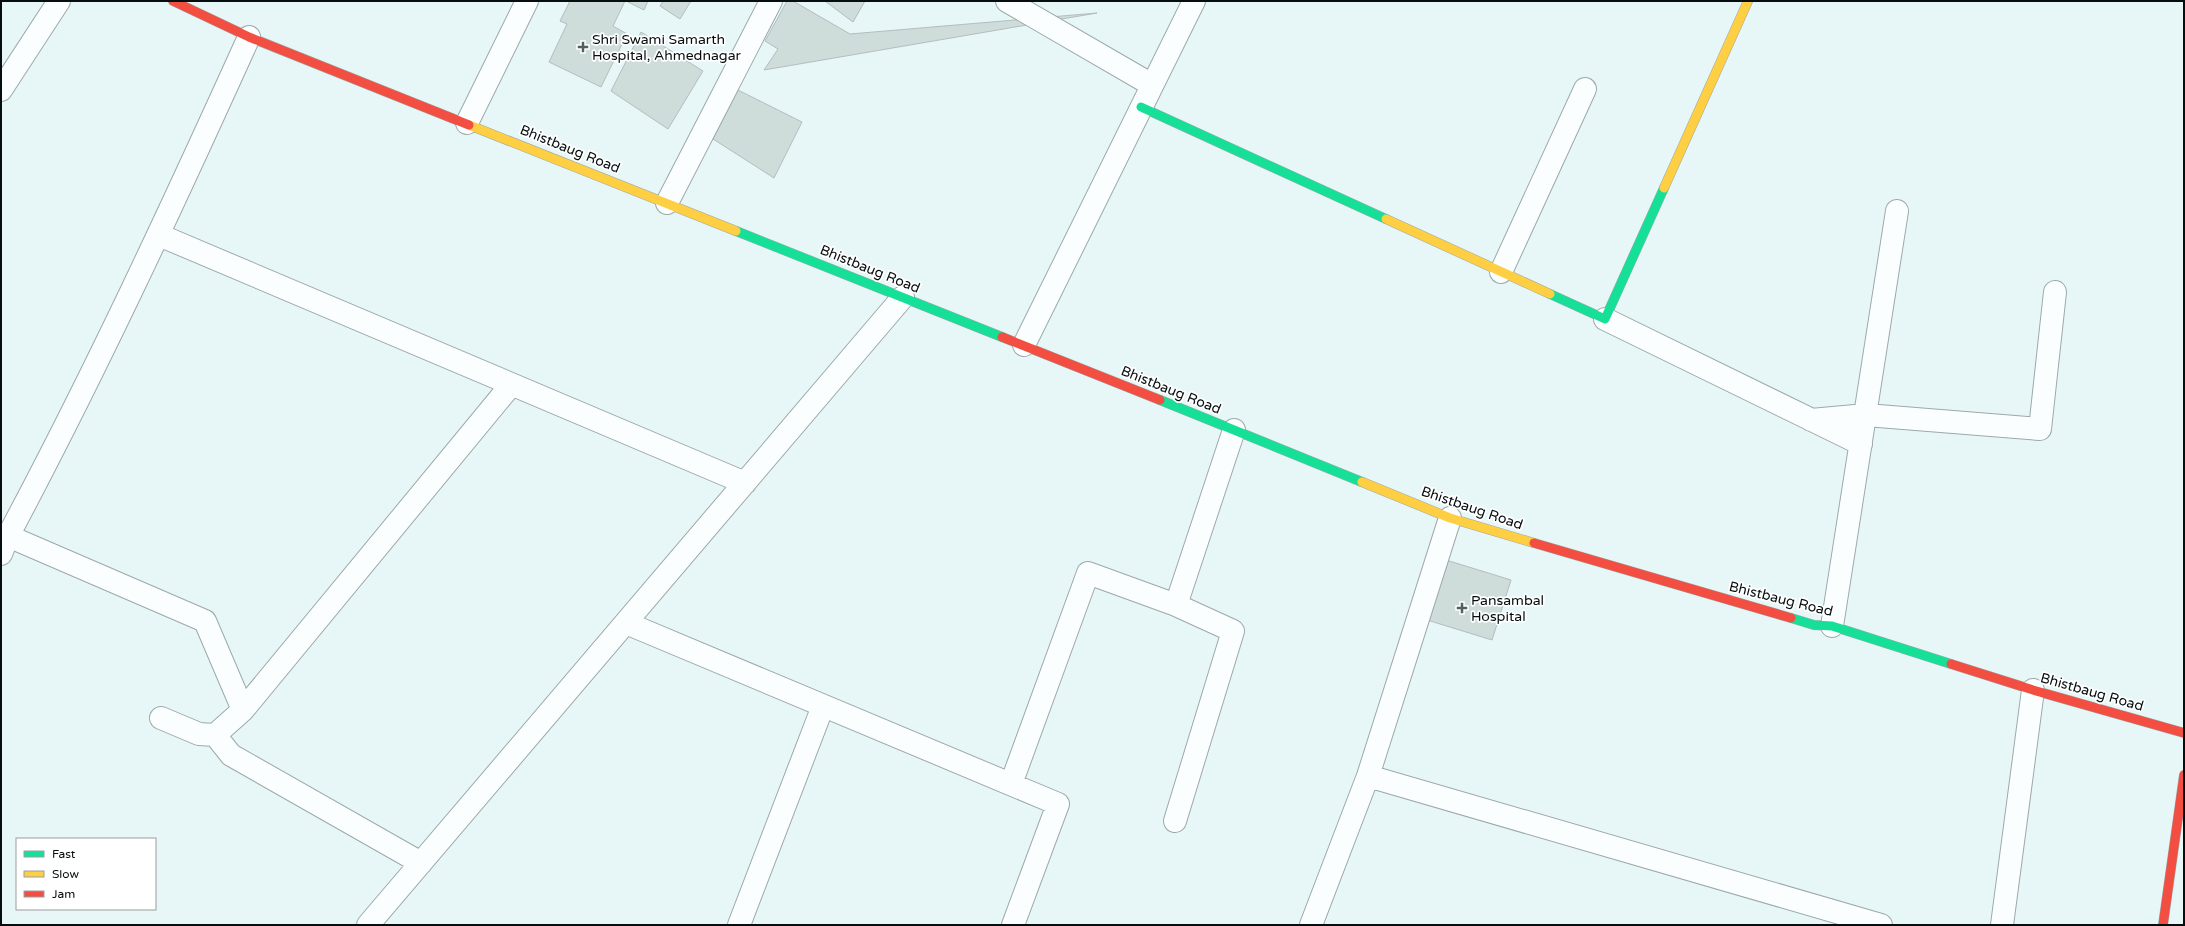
<svg xmlns="http://www.w3.org/2000/svg" width="2185" height="926" font-family="'Varela Round',sans-serif">
<rect width="100%" height="100%" fill="#e7f6f7"/>
<path fill="#cedcda" stroke="#b3bebd" d="M 570,1 L 625,1 L 613,26 L 627,34 L 601,87 L 549,62 L 567,24 L 560,21 Z
M 626,1 L 648,1 L 644,10 Z
M 663,1 L 691,1 L 680,19 L 660,6 Z
M 787,1 L 793,1 L 850,34 L 1097,13 L 764,70 L 778,49 L 765,41 Z
M 825,1 L 865,1 L 853,22 Z
M 641,32 L 703,71 L 668,129 L 611,91 Z
M 738,90 L 802,122 L 774,178 L 713,139 Z
M 1446,560 L 1511,580 L 1492,640 L 1427,620 Z"/>
<g fill="none" stroke-linecap="round" stroke-linejoin="round">
<defs>
<path id="street" d="M 1007,1 L 1152,85
M 1,90 L 59,1
M 467,123 L 527,1
M 667,203 L 771,1
M 159,235 L 745,483
M 1501,272 L 1585,89
M 1605,319 L 1861,444
M 1024,345 L 1194,1
M 1811,420 L 1866,415 L 2040,429 L 2055,292
M 8,536 C 95,373 173,205 249,37
M 1,554 L 8,536 L 205,621 L 243,710 L 511,385
M 626,623 L 1058,804 L 1013,925
M 1832,626 L 1897,211
M 161,718 L 199,734 L 215,735 L 243,710
M 215,735 L 231,755 L 421,863
M 1368,776 L 1881,925
M 1011,784 L 1088,573 L 1176,605 L 1234,430
M 1175,821 L 1233,631 L 1176,605
M 368,925 L 903,297
M 739,925 L 823,706
M 1311,925 L 1368,776 L 1450,518
M 2002,925 L 2033,690"/>
<path id="fast" d="M 1141,107 L 1386,219
M 736,231 L 1002,337
M 1550,294 L 1605,319 L 1664,188
M 1160,400 L 1362,482
M 1791,618 L 1814,625 L 1832,626 L 1951,664"/>
<path id="slow" d="M 469,125 L 736,231
M 1664,188 L 1748,1
M 1386,219 L 1550,294
M 1362,482 L 1450,518 L 1534,543"/>
<path id="jam" d="M 173,1 L 249,37 L 469,125
M 1002,337 L 1160,400
M 1534,543 L 1791,618
M 1951,664 L 2033,690 L 2184,733
M 2163,925 L 2184,775"/>
</defs>
<use href="#street" stroke="#9da9a9" stroke-width="24"/>
<use href="#fast" stroke="#9da9a9" stroke-width="10"/>
<use href="#slow" stroke="#9da9a9" stroke-width="10"/>
<use href="#jam" stroke="#9da9a9" stroke-width="10"/>
<use href="#street" stroke="#fbfefe" stroke-width="22"/>
<use href="#fast" stroke="#16e098" stroke-width="9"/>
<use href="#slow" stroke="#ffcf43" stroke-width="9"/>
<use href="#jam" stroke="#f24e42" stroke-width="9"/>
</g>
<g fill="#545f60" stroke="#fff" stroke-width="1.5">
<path d="M581 41h4v4h4v4h-4v4h-4v-4h-4v-4h4z"/>
<path d="M1460 602h4v4h4v4h-4v4h-4v-4h-4v-4h4z"/>
</g>
<g text-anchor="middle" dominant-baseline="central" stroke-width="3.5" stroke-linejoin="round" paint-order="stroke">
<g font-size="14" fill="#050d0e" stroke="#fff" text-anchor="start">
<text x="592" y="39">Shri Swami Samarth<tspan x="592" dy="16">Hospital, Ahmednagar</tspan></text>
<text x="1471" y="600">Pansambal<tspan x="1471" dy="16">Hospital</tspan></text>
</g>
<g font-size="14" fill="#050d0e" stroke="#fff">
<text transform="translate(570 149) rotate(22)">Bhistbaug Road</text>
<text transform="translate(870 269) rotate(22)">Bhistbaug Road</text>
<text transform="translate(1171 390) rotate(22)">Bhistbaug Road</text>
<text transform="translate(1472 508) rotate(19)">Bhistbaug Road</text>
<text transform="translate(1781 599) rotate(14)">Bhistbaug Road</text>
<text transform="translate(2092 692) rotate(16)">Bhistbaug Road</text>
</g>
</g>
<rect width="2185" height="926" fill="none" stroke="#050d0e" stroke-width="4"/>
<rect x="16" y="838" width="140" height="72" fill="#ffffff" stroke="#9b9e9f"/>
<rect x="24" y="851" width="20" height="6" fill="#16e098" stroke="#9b9e9f"/>
<text x="52" y="858" font-size="12" fill="#050d0e">Fast</text>
<rect x="24" y="871" width="20" height="6" fill="#ffcf43" stroke="#9b9e9f"/>
<text x="52" y="878" font-size="12" fill="#050d0e">Slow</text>
<rect x="24" y="891" width="20" height="6" fill="#f24e42" stroke="#9b9e9f"/>
<text x="52" y="898" font-size="12" fill="#050d0e">Jam</text>
</svg>
